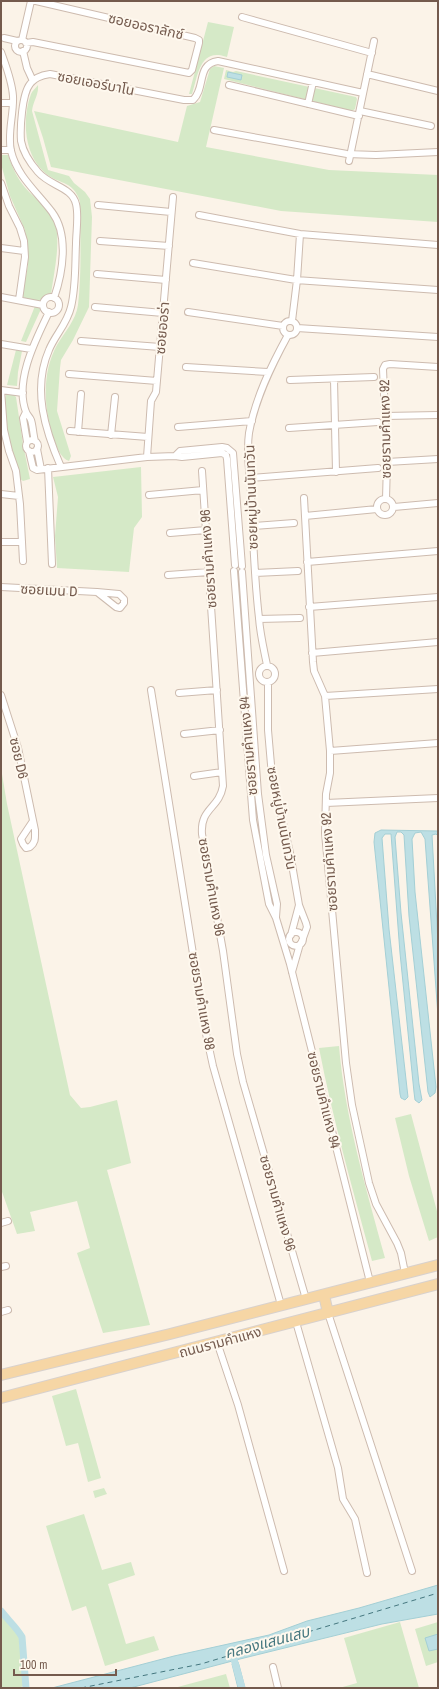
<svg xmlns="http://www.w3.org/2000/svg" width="439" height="1689" font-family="'Archivo Narrow','Noto Sans Thai',sans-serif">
<rect width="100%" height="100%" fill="#fbf3e8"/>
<path fill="#d5e9c7" d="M 208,22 L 234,27 L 227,57 C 200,47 198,75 192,94 L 189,94 Z
M 214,66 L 224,68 L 206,147 L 329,170 L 438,175 L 438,222 L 281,211 L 51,167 L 43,138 L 34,111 L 178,142 L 187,106 L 200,102 L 210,69 Z
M 226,70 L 233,72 L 236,71 L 356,97 L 357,99 L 355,109 L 352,111 L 224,79 Z
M 38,85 C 39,95 33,101 32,111 L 48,170 L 69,176 L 74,183 L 85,192 L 90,199 L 92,217 L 89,307 L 73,340 L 61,360 L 60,368 L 57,411 L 71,456 L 69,461 C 61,459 57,447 54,440 C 44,410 41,374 57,345 C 64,333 76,320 78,305 C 82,271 80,236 80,202 C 73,178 57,186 42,170 C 24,152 22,118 31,94 C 32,91 36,88 38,85 Z
M 1,155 L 8,155 C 12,166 16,176 23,185 C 33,198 52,209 56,226 C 60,248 54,272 51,294 L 38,302 L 22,297 L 28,265 L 25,230 L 10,196 L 1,164 Z
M 35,306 L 41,309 L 26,342 L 21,341 Z
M 16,350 L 22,351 L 18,372 L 17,386 L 7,385 Z
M 6,394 L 14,395 L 16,397 L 23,444 L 30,479 L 23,481 L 19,478 L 6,427 L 5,399 Z
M 141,467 L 142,517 L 134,528 L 129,572 L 57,568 L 55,536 L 58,497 L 53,477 Z
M 1,768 L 7,804 L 70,1095 L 81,1108 L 90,1107 L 117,1100 L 131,1163 L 107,1170 L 150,1325 L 103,1333 L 77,1253 L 90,1248 L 77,1201 L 30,1212 L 35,1231 L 17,1234 L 1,1189 Z
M 339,1046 C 345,1118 366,1188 385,1258 L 372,1261 C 353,1190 333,1120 319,1048 Z
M 411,1114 L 438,1215 L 438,1237 L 429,1241 L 409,1176 L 395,1118 Z
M 76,1389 L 101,1478 L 88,1482 L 78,1443 L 66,1446 L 52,1396 Z
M 104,1488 L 107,1494 L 95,1498 L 93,1491 Z
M 84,1514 L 102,1570 L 131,1562 L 135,1575 L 108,1584 L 126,1644 L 154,1636 L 159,1650 L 105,1666 L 86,1606 L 72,1611 L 46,1526 Z
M 1,1615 L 19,1635 L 23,1686 L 19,1688 L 1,1688 Z
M 400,1622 L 419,1688 L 339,1688 L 357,1683 L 344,1638 Z
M 438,1622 L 438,1662 L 426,1666 L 415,1629 Z
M 226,1674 L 230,1688 L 174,1688 Z"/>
<path fill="#bddfe4" stroke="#a4cfd5" d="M 228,72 L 242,75 L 241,80 L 227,77 Z
M 381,830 L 438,831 L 438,836 L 436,834 L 432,835 L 438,943 L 438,1016 L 425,839 L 421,832 L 415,833 L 412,839 L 415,892 L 436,1087 L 435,1093 L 430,1097 L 428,1092 L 409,916 L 404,835 L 401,832 L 397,832 L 395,837 L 401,913 L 419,1084 L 422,1100 L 419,1103 L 415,1100 L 414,1092 L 400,953 L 391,834 L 385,834 L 382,838 L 389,929 L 408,1097 L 405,1100 L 401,1098 L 400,1094 L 374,842 L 375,833 Z
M 438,1585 L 438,1614 L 382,1624 L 240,1659 L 130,1688 L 52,1688 L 174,1656 L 269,1635 L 307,1621 L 359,1608 Z
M 438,1634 L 438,1649 L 429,1651 L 425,1638 Z
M 238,1662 L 239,1665 L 245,1688 L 238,1688 L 232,1664 Z"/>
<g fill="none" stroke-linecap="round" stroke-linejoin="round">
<path stroke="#bddfe4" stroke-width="7" d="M 1,1611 C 8,1620 17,1628 22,1637 L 26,1688
M 232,1652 L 242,1688"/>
<path stroke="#45777f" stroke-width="1" stroke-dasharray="5 4" stroke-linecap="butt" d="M 81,1688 L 201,1664 L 438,1593"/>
<defs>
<path id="minor" d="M 242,17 L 372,53
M 4,38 L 17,41
M 22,40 L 31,1
M15 46a6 6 0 1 1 12 0a6 6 0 1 1-12 0Z
M 26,43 L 33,42 L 189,73 L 192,70 L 199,43 L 199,40 L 195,38 L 36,1
M 23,51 L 27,68 L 33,81
M 1,52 C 6,66 12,81 13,96 C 14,114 7,134 11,151 C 17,176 37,192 52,212 C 69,235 63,272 54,298
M 367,74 L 438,91
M 229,85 L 359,116
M 1,103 L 13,103
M 308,104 L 313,82
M 360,111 L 431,126
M 214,130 L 347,154 L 376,155 L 438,152
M 1,150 L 11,150
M 349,161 L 374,41
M 1,183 L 9,206 L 20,228 L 24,241 L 25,257 L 19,300
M 98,205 L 171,212
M 199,215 L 300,234 L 438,245
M 100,241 L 169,246
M 1,248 L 24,251
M 193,263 L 296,280 L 438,290
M 97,274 L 166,280
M 1,297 L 43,305
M43 305a8 8 0 1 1 16 0a8 8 0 1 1-16 0Z
M 95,307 L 163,313
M 188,312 L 283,326
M283 328a7 7 0 1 1 14 0a7 7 0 1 1-14 0Z
M 292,321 L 297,280 L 300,234
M 297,328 L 438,337
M 81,341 L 160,347
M 1,344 L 31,349
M 186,367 L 268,372
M 69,374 L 157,381
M 334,379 L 336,472
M 290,380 L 374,377
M 1,390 L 4,430 L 9,451 L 16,471 L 20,504 L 23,561
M 1,390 L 23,393
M 26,412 L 23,418 L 27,442
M 385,416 L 438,415
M 178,427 L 252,421
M 289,428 L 378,422
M 70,431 L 148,437
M 78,432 L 81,394
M 111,435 L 115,397
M26 446a6 6 0 1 1 12 0a6 6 0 1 1-12 0Z
M 35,441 C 33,434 33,426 31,420 C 30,417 27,415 26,412 C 14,381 36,339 49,312
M 37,449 L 41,469
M 29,451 L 33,468 L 37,470 L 147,457 L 175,456 L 182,457 L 222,453 L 226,455 L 227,459 L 235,565
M 175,456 L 180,451 L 222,447 L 227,448 L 233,453 L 242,566
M 147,457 L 151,401 L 156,392 L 173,197
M 387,462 L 438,459
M 61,467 C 45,430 32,389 49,350 C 55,335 67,324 71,307 C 76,287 75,264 76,244 C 76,232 79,216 76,204 C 72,187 50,186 38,172 C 31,164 23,152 21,141 C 20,128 22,94 30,84 C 34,78 43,75 50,74 L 184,100 L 193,100 C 206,88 196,64 218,61 L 363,93
M 48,468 L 52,564
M 202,471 L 223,786 C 219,809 200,808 202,834 L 223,951 L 237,1054 L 243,1082 L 306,1299
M 251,478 L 378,468
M 1,494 L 19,496
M 149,495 L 203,490
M 304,498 L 313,662 L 314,671 L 325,696 L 330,751 L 330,773 L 326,794 L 325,833 L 346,1063 L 352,1105 L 369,1183 L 376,1204 L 397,1243 L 401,1253 L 405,1273
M377 507a8 8 0 1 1 16 0a8 8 0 1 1-16 0Z
M 386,499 L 387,462 L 383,369 L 385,365 L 390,364 L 438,367
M 394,507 L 438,503
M 305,516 L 377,509
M 253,526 L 294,523
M 170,533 L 206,530
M 1,542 L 22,542
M 307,562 L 438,551
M 234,571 L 253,820 L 269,904 L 276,918 L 290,964 L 370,1282
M 242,572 L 258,794 L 266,855 L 277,904 L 276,917
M 255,573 L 298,571
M 168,575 L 209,572
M 1,587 L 97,592
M 97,592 L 119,594 L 124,599 L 124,603 L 120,608 L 116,607 Z
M 309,607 L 438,597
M 259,619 L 300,618
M 312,653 L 438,642
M 267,665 C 264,650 260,634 259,618 C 254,576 253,535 251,494 C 250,474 246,454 249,433 C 255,399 271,366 288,335
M259 674a8 8 0 1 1 16 0a8 8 0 1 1-16 0Z
M 268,682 L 268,730 L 272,776 L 290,853 L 299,905 L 306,923 L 307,927 L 302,941
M 151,690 L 205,1029 L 213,1066 L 281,1305
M 179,693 L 217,690
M 1,695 L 18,748 L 35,830 C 35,838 36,842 30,847 L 26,848 L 23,844 L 21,839 L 33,821
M 325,696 L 438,689
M 184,734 L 220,730
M 330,751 L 438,743
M 194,776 L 222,772
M 326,803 L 438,798
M289 939a7 7 0 1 1 14 0a7 7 0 1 1-14 0Z
M 291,935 L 299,905
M 292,972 L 300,944
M 1,1223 L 8,1221
M 1,1267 L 6,1266
M 1,1312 L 8,1310
M 328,1313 L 412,1571
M 296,1322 L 338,1468 L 343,1499 L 355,1519 L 367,1573
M 217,1342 L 238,1405 L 284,1571
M 273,1667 L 278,1688"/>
<path id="primary" d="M 324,1295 L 328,1313
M 1,1375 L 170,1334 L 438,1265
M 1,1398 L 438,1284"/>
</defs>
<use href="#minor" stroke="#cdbbaf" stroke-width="8"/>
<use href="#primary" stroke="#d8d1cd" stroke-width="12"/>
<use href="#minor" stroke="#fff" stroke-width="6"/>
<use href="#primary" stroke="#f6d6a5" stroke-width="10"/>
</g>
<g text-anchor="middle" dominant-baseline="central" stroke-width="4" stroke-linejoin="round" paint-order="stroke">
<g font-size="14" fill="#745a4d" stroke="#fef8ee">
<text transform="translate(146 26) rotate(13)">ซอยออราลักซ์</text>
<text transform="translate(96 83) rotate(11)">ซอยเออร์บาโน</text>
<text transform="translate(162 328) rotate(-85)">ซอยออร่า</text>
<text transform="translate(385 429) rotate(-91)">ซอยรามคําแหง 92</text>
<text transform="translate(251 497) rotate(-92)">ซอยหมู่บ้านนันทวัน</text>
<text transform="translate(208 559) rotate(-94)">ซอยรามคําแหง 96</text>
<text transform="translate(49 590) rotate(3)">ซอยเมน D</text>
<text transform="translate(248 746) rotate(-95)">ซอยรามคําแหง 94</text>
<text transform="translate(19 758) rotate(77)">ซอย D6</text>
<text transform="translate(282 818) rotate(79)">ซอยหมู่บ้านนันทวัน</text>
<text transform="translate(329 862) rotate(-94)">ซอยรามคําแหง 92</text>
<text transform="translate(212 887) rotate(80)">ซอยรามคําแหง 96</text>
<text transform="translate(202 1001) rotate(80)">ซอยรามคําแหง 98</text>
<text transform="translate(324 1100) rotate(76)">ซอยรามคําแหง 94</text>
<text transform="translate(278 1203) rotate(74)">ซอยรามคําแหง 96</text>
<text transform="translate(220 1342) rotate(-15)">ถนนรามคำแหง</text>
</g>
<g font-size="15" font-style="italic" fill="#45777f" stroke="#fef8ee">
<text transform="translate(267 1642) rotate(-15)">คลองแสนแสบ</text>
</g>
</g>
<rect width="439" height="1689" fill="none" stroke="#745a4d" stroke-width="4"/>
<path d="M14 1669v6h102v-6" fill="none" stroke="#745a4d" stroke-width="2"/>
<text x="20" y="1669" font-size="12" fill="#745a4d" stroke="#fef8ee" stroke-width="3" paint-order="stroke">100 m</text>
</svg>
